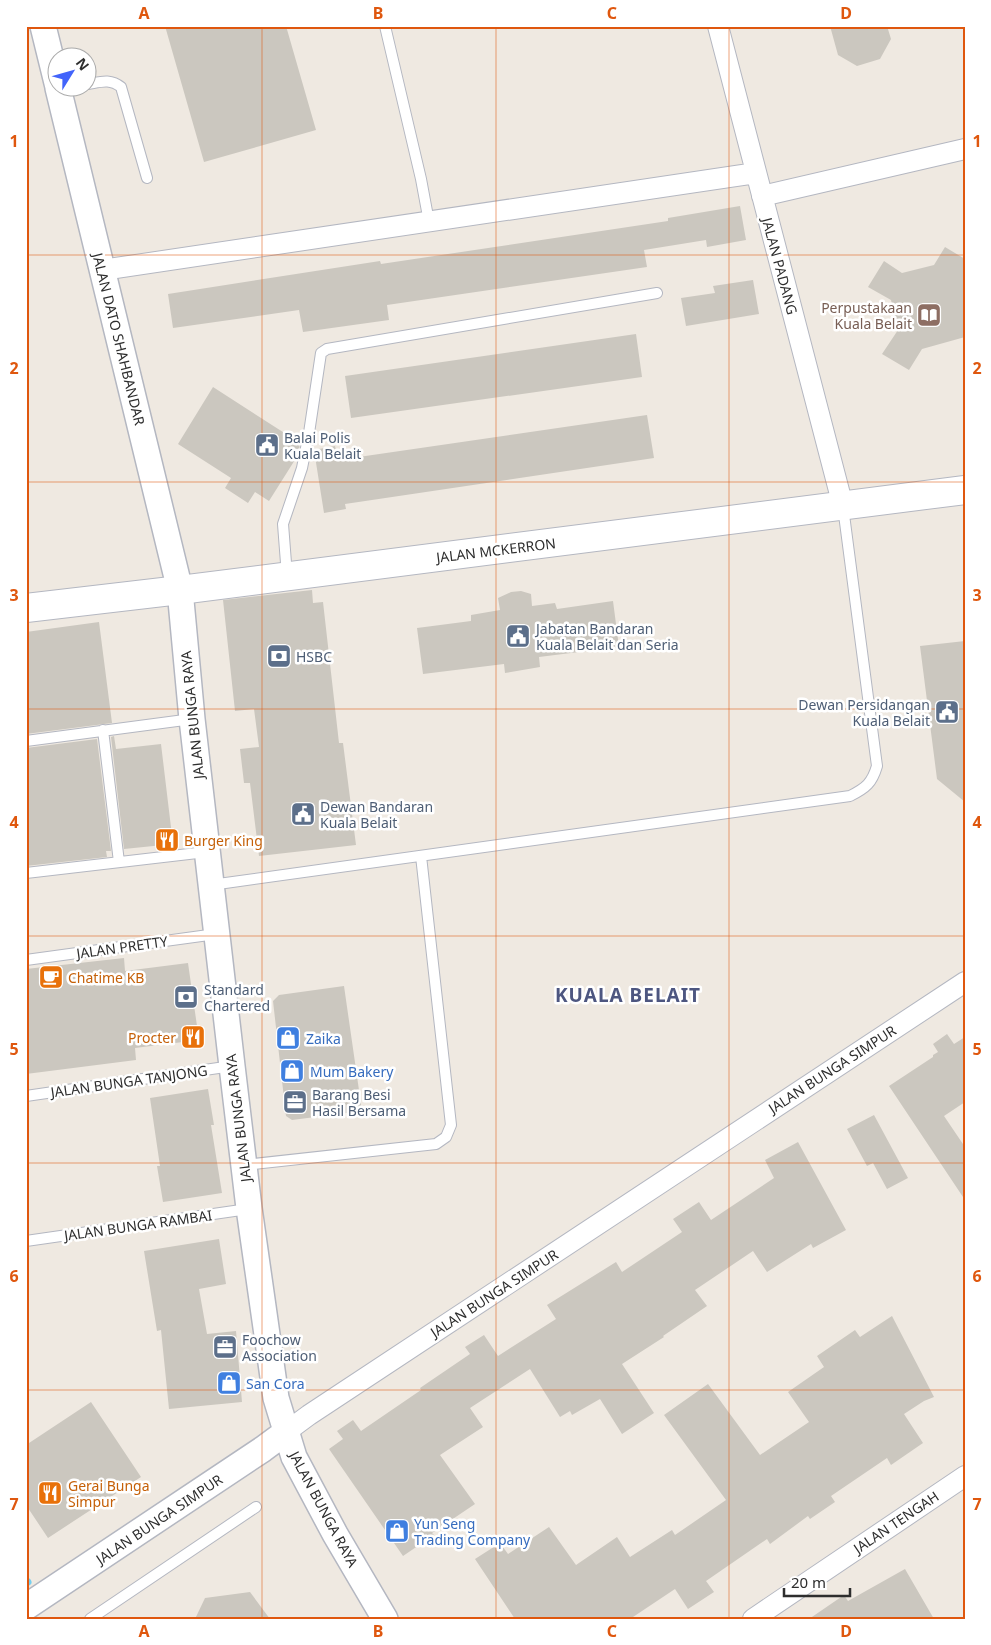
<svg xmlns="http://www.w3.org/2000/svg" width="991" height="1645" font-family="'Noto Sans',sans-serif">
<rect width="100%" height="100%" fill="#efe9e1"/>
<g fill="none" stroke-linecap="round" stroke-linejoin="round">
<path stroke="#75cff0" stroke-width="7" d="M 26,1583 L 28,1582"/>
</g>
<path fill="#cbc7bf" d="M 165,26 L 286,26 L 316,130 L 204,162 Z
M 830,26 L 887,26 L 891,39 L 880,59 L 857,66 L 838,55 Z
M 740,206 L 746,240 L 707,247 L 706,240 L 644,250 L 647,267 L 387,305 L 389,320 L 303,332 L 299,310 L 173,328 L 168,294 L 380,261 L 381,264 L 668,221 L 668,218 Z
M 945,247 L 965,259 L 965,337 L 922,349 L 909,370 L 882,354 L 898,330 L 891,300 L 868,287 L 884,261 L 902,273 L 934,265 Z
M 753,280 L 759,314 L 686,326 L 681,298 L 715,293 L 713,286 Z
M 636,334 L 642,377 L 351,418 L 345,376 Z
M 213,387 L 300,443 L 298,455 L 269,501 L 255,492 L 248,503 L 225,488 L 231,478 L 178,444 Z
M 647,415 L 654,458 L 345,504 L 346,509 L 324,513 L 314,450 L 335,446 L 338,460 Z
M 312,590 L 313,603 L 323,602 L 339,743 L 343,743 L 356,845 L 259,856 L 250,783 L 244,783 L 240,749 L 259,747 L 254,709 L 235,711 L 223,600 Z
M 521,591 L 531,594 L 532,606 L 555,603 L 557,609 L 613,601 L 619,647 L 539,657 L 540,667 L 505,673 L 504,664 L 423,674 L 417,628 L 471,621 L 471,615 L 500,610 L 498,598 L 511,592 Z
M 99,622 L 112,723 L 26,734 L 26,632 Z
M 965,641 L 965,802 L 937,779 L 920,646 Z
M 114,736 L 116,749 L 161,744 L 173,844 L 124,849 L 111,737 Z
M 97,739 L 111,851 L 106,851 L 107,857 L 26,866 L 26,748 Z
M 124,958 L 125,971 L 188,963 L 199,1040 L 135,1048 L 136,1060 L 26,1074 L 26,969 Z
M 344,986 L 362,1111 L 292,1120 L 286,1116 L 273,1001 L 279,995 Z
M 947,1034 L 954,1044 L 965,1037 L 965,1102 L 944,1116 L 965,1147 L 965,1200 L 889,1086 L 933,1057 L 933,1055 L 938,1052 L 933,1044 Z
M 208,1089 L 214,1125 L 211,1125 L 222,1193 L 163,1202 L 157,1166 L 160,1166 L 150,1098 Z
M 874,1115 L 908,1178 L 887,1189 L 873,1163 L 867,1166 L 847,1129 Z
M 798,1142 L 846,1230 L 813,1248 L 811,1244 L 767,1272 L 753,1251 L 695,1290 L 707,1306 L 663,1336 L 664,1337 L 622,1364 L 654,1413 L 622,1434 L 600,1399 L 572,1415 L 570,1411 L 560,1417 L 530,1369 L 470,1408 L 483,1427 L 440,1455 L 475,1504 L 432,1533 L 434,1535 L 403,1556 L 329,1449 L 343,1439 L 337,1431 L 353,1420 L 361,1431 L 421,1390 L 420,1388 L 470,1354 L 465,1347 L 484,1335 L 498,1356 L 556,1319 L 547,1305 L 616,1262 L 622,1272 L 682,1232 L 673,1219 L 699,1202 L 711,1220 L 774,1178 L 765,1160 Z
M 219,1239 L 226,1284 L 199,1289 L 207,1334 L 236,1331 L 242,1402 L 169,1409 L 161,1330 L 157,1331 L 144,1251 Z
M 892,1316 L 934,1397 L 924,1401 L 904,1414 L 923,1443 L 891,1465 L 887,1458 L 831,1496 L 835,1502 L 810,1519 L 808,1516 L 770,1544 L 767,1539 L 706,1581 L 714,1592 L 688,1609 L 675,1589 L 630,1619 L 515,1619 L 475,1559 L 500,1543 L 508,1554 L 549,1527 L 576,1565 L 617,1537 L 630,1557 L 672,1530 L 675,1535 L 726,1500 L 664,1415 L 708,1384 L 760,1455 L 809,1422 L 788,1392 L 824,1367 L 817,1356 L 855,1330 L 860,1337 Z
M 91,1402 L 141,1477 L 48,1538 L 26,1505 L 26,1445 Z
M 905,1569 L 934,1619 L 809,1619 L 844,1595 L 848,1601 Z
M 250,1592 L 270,1619 L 195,1619 L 205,1598 Z"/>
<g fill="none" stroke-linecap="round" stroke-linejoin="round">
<defs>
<path id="service" d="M 385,26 L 421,179 L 429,222
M 88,84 C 100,82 110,78 121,87 L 147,178
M 287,576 L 283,524 L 302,468 L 309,433 L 321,353 L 327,349 L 657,293
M 103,730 L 119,862
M 26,741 L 192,719
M 26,873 L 206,852
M 211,885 L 850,796 C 866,788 872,783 877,766 L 843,507
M 26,960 L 216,934
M 26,1096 L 232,1066
M 244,1165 L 436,1144 L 446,1137 L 451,1125 L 421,856
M 26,1241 L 248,1209
M 90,1619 L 256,1507"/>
<path id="minor" d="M 718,26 L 843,506
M 762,196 L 965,149
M 102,270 L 756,173
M 286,1432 L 309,1415 L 965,982
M 753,1619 L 965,1476"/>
<path id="tertiary" d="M 43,26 L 58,87
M 58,88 L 180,590 L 192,719 L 232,1066 L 249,1208 L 276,1398 L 294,1457 L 335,1534 L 385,1619
M 26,1607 L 263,1449 L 286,1432"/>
<path id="secondary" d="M 26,608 L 180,590 L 965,490"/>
</defs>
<use href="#service" stroke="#b4b7c1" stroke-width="12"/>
<use href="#minor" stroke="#b4b7c1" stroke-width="22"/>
<use href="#tertiary" stroke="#b4b7c1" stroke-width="28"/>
<use href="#secondary" stroke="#b4b7c1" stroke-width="30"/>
<use href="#service" stroke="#fff" stroke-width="10"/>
<use href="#minor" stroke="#fff" stroke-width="20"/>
<use href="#tertiary" stroke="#fff" stroke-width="25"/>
<use href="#secondary" stroke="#fff" stroke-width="28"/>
</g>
<path fill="none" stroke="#df570e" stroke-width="1" stroke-opacity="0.55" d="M 262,26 L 262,1619M 496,26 L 496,1619M 729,26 L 729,1619M 26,255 L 965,255M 26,482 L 965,482M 26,709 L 965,709M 26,936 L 965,936M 26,1163 L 965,1163M 26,1390 L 965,1390"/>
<defs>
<symbol id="library-square" viewBox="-11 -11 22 22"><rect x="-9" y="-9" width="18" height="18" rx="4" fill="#8d6e63" stroke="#fff"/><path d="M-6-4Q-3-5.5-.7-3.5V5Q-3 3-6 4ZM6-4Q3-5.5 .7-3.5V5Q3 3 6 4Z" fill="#fff"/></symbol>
<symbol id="civic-square" viewBox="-11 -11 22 22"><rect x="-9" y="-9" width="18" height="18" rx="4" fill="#5c6f8a" stroke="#fff"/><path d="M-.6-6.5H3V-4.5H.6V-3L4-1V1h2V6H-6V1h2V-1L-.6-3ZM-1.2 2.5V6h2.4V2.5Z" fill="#fff"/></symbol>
<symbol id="bank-square" viewBox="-11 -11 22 22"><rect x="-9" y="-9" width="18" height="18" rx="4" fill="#5c6f8a" stroke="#fff"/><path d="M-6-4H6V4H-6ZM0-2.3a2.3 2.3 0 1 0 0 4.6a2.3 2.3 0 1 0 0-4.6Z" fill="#fff"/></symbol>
<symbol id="restaurant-square" viewBox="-11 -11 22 22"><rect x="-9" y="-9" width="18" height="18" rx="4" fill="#e8710a" stroke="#fff"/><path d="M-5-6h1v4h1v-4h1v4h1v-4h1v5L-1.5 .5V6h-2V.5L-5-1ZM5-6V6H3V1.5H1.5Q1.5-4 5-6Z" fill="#fff"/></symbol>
<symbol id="cafe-square" viewBox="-11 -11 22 22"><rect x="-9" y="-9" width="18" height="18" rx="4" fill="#e8710a" stroke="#fff"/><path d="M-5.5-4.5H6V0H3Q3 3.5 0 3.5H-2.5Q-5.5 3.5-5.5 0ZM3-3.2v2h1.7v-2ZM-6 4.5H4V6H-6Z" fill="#fff"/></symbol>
<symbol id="shop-square" viewBox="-11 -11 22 22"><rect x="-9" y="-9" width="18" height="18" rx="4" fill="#3f7fe0" stroke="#fff"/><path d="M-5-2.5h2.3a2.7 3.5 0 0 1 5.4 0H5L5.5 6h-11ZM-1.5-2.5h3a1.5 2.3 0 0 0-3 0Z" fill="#fff"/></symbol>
<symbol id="office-square" viewBox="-11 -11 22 22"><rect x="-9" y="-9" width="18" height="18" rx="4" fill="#5c6f8a" stroke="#fff"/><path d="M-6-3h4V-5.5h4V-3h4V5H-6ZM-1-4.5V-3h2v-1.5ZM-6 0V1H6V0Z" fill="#fff"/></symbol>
</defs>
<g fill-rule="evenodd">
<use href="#library-square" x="915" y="301" width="28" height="28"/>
<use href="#civic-square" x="253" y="431" width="28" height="28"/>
<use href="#civic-square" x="504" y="622" width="28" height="28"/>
<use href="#bank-square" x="265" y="642" width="28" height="28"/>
<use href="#civic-square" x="933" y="698" width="28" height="28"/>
<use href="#civic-square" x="289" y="800" width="28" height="28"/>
<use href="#restaurant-square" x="153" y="826" width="28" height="28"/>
<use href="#cafe-square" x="37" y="963" width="28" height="28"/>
<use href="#bank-square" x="172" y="983" width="28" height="28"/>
<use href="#restaurant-square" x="179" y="1023" width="28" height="28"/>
<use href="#shop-square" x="274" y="1024" width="28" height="28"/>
<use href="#shop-square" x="278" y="1057" width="28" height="28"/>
<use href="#office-square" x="281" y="1088" width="28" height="28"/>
<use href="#office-square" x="211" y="1333" width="28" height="28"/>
<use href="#shop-square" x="215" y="1369" width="28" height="28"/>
<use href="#restaurant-square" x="36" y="1479" width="28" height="28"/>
<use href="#shop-square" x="383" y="1517" width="28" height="28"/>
</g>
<g text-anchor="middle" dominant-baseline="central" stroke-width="5" stroke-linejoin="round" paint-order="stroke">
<g font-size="14" fill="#2e2e2e" stroke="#fff">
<text transform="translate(780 266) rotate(75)">JALAN PADANG</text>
<text transform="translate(119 339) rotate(76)">JALAN DATO SHAHBANDAR</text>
<text transform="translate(496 550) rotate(-7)">JALAN MCKERRON</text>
<text transform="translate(192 715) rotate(-96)">JALAN BUNGA RAYA</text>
<text transform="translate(122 947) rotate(-8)">JALAN PRETTY</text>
<text transform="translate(832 1069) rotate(-33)">JALAN BUNGA SIMPUR</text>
<text transform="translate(129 1081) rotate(-8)">JALAN BUNGA TANJONG</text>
<text transform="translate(238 1118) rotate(-97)">JALAN BUNGA RAYA</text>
<text transform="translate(138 1225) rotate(-8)">JALAN BUNGA RAMBAI</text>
<text transform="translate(494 1293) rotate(-33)">JALAN BUNGA SIMPUR</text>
<text transform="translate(324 1509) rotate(62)">JALAN BUNGA RAYA</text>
<text transform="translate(159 1519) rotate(-34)">JALAN BUNGA SIMPUR</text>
<text transform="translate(896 1522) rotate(-34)">JALAN TENGAH</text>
</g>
<g font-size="14" fill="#785e54" stroke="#fff" text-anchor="end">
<text x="912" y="307">Perpustakaan<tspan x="912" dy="16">Kuala Belait</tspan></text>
</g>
<g font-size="14" fill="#4e5e75" stroke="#fff" text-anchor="start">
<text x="284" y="437">Balai Polis<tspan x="284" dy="16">Kuala Belait</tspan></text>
<text x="536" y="628">Jabatan Bandaran<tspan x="536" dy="16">Kuala Belait dan Seria</tspan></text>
<text x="296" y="656">HSBC</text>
<text x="930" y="704" text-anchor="end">Dewan Persidangan<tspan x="930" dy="16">Kuala Belait</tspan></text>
<text x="320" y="806">Dewan Bandaran<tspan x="320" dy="16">Kuala Belait</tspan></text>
<text x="204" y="989">Standard<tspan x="204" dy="16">Chartered</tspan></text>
<text x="312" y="1094">Barang Besi<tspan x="312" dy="16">Hasil Bersama</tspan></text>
<text x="242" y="1339">Foochow<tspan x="242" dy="16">Association</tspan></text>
</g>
<g font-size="14" fill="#c56008" stroke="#fff" text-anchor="start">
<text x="184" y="840">Burger King</text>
<text x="68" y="977">Chatime KB</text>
<text x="176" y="1037" text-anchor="end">Procter</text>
<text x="68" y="1485">Gerai Bunga<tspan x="68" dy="16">Simpur</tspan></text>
</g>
<g font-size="14" fill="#366cbe" stroke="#fff" text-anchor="start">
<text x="306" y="1038">Zaika</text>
<text x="310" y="1071">Mum Bakery</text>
<text x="246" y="1383">San Cora</text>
<text x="414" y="1523">Yun Seng<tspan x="414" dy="16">Trading Company</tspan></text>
</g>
<g font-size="19" font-weight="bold" letter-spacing="1" fill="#4d5680" stroke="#fff">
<text x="628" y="995">KUALA BELAIT</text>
</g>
</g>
<rect width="991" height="1645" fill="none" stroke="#ffffff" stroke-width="55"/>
<g transform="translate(72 72) rotate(53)"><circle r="24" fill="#ffffff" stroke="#ababab"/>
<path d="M0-4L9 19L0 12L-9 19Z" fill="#4264fb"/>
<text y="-8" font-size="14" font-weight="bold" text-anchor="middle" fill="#2e2e2e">N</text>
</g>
<path d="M784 1588v8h66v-8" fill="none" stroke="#2e2e2e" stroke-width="2.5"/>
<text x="791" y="1588" font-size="15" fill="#2e2e2e" stroke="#ffffff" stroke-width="4" paint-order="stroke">20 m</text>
<rect x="28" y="28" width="936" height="1590" fill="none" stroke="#df570e" stroke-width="2"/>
<g font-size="16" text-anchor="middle" font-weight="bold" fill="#df570e">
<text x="144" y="19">A</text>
<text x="378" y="19">B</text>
<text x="612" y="19">C</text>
<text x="846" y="19">D</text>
<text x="14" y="147">1</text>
<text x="977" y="147">1</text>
<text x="14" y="374">2</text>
<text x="977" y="374">2</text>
<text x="14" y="601">3</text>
<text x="977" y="601">3</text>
<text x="14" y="828">4</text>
<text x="977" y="828">4</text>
<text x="14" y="1055">5</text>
<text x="977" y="1055">5</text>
<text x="14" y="1282">6</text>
<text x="977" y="1282">6</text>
<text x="14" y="1510">7</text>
<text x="977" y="1510">7</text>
<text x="144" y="1637">A</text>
<text x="378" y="1637">B</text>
<text x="612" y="1637">C</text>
<text x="846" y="1637">D</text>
</g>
</svg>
